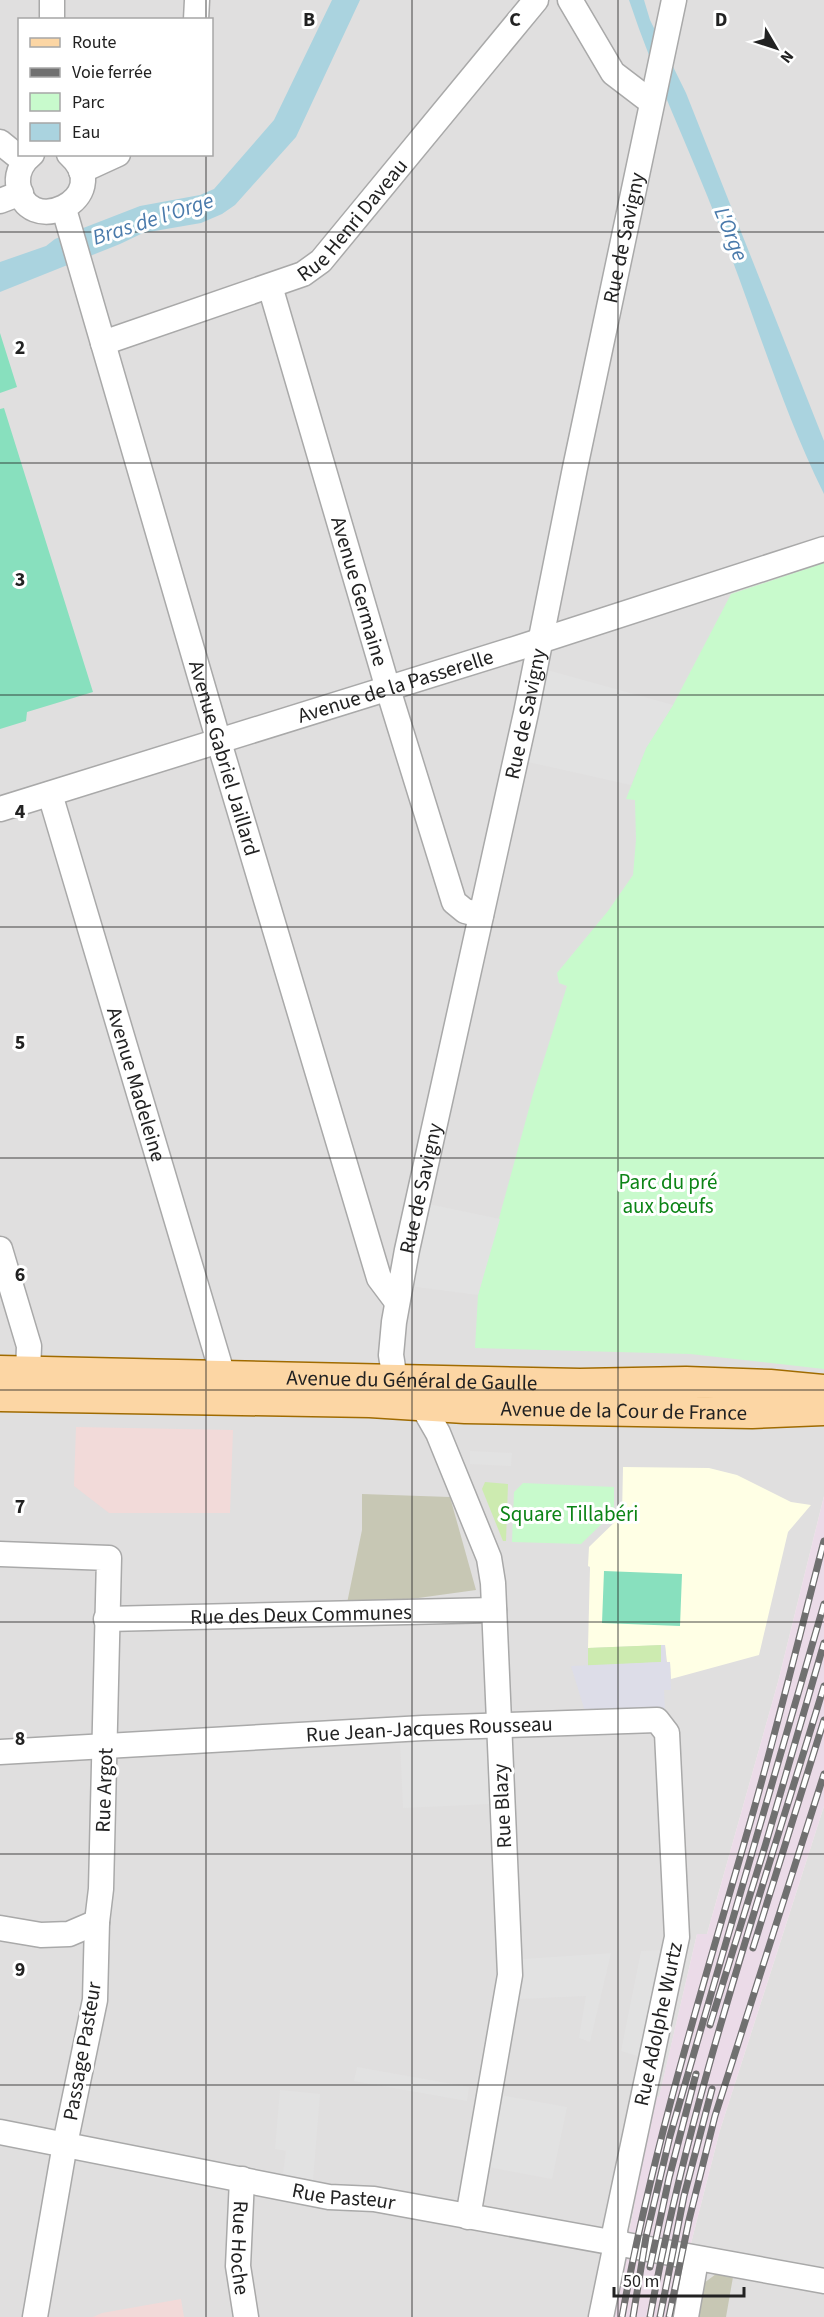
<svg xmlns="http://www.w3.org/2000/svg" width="824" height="2317" font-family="'Source Sans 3',sans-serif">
<rect width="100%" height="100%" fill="#f2efe9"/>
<path fill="#e0dfdf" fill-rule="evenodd" d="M 0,0 L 824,0 L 824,1496 L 778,1682 L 707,1934 L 697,1934 L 659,2098 L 654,2096 L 636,2174 L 634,2208 L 611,2317 L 0,2317 ZM 20,20 L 212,20 L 212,154 L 20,154 Z
M 824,1806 L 824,2317 L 677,2317 L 678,2294 L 720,2130 Z"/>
<path fill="#f2dad9" d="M 76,1427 L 233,1430 L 230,1513 L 109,1513 L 74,1486 Z
M 181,2299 L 184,2317 L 93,2317 L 102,2313 Z"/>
<path fill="#ebdbe8" d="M 824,1496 L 824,1806 L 720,2130 L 678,2294 L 677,2317 L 611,2317 L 634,2208 L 636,2174 L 654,2096 L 659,2097 L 697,1934 L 707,1934 L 778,1682 Z"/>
<path fill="#ffffe5" d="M 623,1467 L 709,1468 L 737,1475 L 791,1502 L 811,1505 L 788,1532 L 759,1655 L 671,1679 L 670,1662 L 667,1662 L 665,1645 L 588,1648 L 590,1567 L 588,1566 L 589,1547 L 622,1515 Z"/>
<path fill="#c7c7b4" d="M 362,1494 L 450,1497 L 476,1590 L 346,1608 L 362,1530 Z
M 716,2274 L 733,2277 L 726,2317 L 695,2317 L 700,2286 Z"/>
<path fill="#cdebb0" d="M 485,1482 L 508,1484 L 506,1541 L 503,1541 L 482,1489 Z
M 661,1645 L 662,1662 L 588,1666 L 588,1648 Z"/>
<path fill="#c8facc" d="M 824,563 L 824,1369 L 690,1354 L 475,1348 L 478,1295 L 533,1094 L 567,986 L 559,983 L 557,973 L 608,911 L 633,875 L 636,840 L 635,800 L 626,799 L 646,748 L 673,705 L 731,594 Z
M 523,1483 L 614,1487 L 614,1512 L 581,1544 L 512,1542 L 514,1492 Z"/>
<path fill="#88e0be" d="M 0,333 L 17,387 L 0,393 Z
M 4,408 L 93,692 L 27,712 L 26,721 L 0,729 L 0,409 Z
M 604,1571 L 682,1574 L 680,1626 L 602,1623 Z"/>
<path fill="#e2e2e2" d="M 547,670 L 673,705 L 646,748 L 631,785 L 528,762 Z
M 428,1204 L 500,1219 L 478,1295 L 409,1286 Z
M 470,1451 L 512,1453 L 511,1466 L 470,1464 Z
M 486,1738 L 488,1740 L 490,1804 L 403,1808 L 400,1742 Z
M 663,1950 L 641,2057 L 621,2051 L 641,1951 Z
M 611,1953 L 590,2042 L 579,2038 L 586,1996 L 519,1999 L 522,1975 L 521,1959 Z
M 357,2067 L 469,2087 L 467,2101 L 354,2081 Z
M 280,2090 L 320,2094 L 313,2180 L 283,2175 L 286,2151 L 275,2149 Z
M 500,2095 L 567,2107 L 552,2179 L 488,2167 Z"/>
<path fill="#dddde8" d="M 661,1645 L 665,1645 L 666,1662 L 670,1662 L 671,1690 L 664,1690 L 665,1712 L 586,1715 L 571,1666 L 661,1662 Z"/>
<path fill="#aad3df" d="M 332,0 L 360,0 L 296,137 L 235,205 L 222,214 L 201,223 L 143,233 L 120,244 L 0,292 L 0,262 L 46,246 L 55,239 L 140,206 L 200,195 L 214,189 L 274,120 Z
M 629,0 L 644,0 L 650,20 L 686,93 L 824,441 L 824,494 C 781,407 754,313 718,223 C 689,148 654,76 629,0 Z"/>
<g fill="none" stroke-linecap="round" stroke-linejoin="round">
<defs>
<g id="minor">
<path d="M 52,0 L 52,20"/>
<path d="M 570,0 L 613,73 L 651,102"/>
<path d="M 196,20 L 197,0"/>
<path d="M 0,142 L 16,155 L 28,157"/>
<path d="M 32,154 C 23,161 17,172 18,183 C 23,242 118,198 69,154"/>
<path d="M 81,171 L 118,154"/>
<path d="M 0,201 L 21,193"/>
<path id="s1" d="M 64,209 L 219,742 L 379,1278 L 397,1302"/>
<path id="s2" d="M 270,286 L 388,689 L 454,902 L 465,911 L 481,915"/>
<path id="s3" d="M 103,343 L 303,274 L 321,261 L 536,0"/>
<path id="s4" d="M 50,794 L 223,1376"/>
<path id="s5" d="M 0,809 L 521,647 L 824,549"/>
<path d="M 0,1249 L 29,1346 L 28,1372"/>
<path d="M 0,1554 L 109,1558 L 101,1889 L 97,1922 L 95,2000 L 65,2144 L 35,2317"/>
<path id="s6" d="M 106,1619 L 494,1610"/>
<path id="s7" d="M 0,1752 L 423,1728 L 657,1720 L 667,1733 L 677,1937 L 615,2230 L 616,2244 L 601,2317"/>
<path d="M 0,1928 L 41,1935 L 69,1934 L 97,1922"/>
<path id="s8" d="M 0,2132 L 329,2197 L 374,2199 L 824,2281"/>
<path id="s9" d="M 242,2179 L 238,2266 L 246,2317"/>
<path id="s10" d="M 468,2217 L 510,1975 L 493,1583 L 489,1558 L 438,1433 L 423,1407 L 395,1380 L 391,1355 L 394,1322 L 407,1250 L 526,713 L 575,468 L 674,0"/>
<path d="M 686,2317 L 696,2260"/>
</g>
<g id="major">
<path id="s11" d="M 0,1371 L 580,1384 L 686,1382 L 770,1385 L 824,1390"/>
<path id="s12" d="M 0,1396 L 370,1402 L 465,1408 L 752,1413 L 824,1410"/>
</g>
</defs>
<use href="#minor" stroke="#a9a9a9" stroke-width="27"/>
<use href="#major" stroke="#a06b00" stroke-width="33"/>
<use href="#minor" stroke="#fff" stroke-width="24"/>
<use href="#major" stroke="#fcd6a4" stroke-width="30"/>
<defs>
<path id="rail" d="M 753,1948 L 824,1720
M 710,2025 L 766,1843 L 824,1643
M 650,2267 L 669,2178 L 696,2074
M 622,2317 C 653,2144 706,1977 754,1809 C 779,1720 801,1630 824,1541
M 633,2317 L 646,2237 L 670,2136 L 824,1604
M 650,2317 C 689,2102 761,1895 824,1686
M 660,2317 L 684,2196 L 712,2089
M 669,2317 L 689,2220 L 715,2116 L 824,1774"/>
</defs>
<use href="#rail" stroke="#707070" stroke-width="7"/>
<use href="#rail" stroke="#fff" stroke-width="4.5" stroke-dasharray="14" stroke-linecap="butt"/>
</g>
<path fill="none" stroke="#222" stroke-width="1.5" stroke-opacity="0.55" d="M 206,0 L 206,20M 412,0 L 412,2317M 618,0 L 618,2317M 206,154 L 206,2317M 0,232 L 824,232M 0,463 L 824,463M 0,695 L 824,695M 0,927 L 824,927M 0,1158 L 824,1158M 0,1390 L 824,1390M 0,1622 L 824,1622M 0,1854 L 824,1854M 0,2085 L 824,2085"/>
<g text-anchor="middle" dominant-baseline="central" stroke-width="6" stroke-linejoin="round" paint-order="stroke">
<g font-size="21" fill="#222" stroke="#fff">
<text stroke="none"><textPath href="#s3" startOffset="285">Rue Henri Daveau</textPath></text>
<text stroke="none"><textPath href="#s10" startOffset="2034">Rue de Savigny</textPath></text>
<text stroke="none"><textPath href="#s2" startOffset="318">Avenue Germaine</textPath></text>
<text stroke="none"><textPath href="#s5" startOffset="414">Avenue de la Passerelle</textPath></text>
<text stroke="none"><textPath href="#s10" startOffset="1548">Rue de Savigny</textPath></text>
<text stroke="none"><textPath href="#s1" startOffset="572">Avenue Gabriel Jaillard</textPath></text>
<text stroke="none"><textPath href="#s4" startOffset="303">Avenue Madeleine</textPath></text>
<text stroke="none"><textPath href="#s10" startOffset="1062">Rue de Savigny</textPath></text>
<text stroke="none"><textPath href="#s11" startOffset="412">Avenue du Général de Gaulle</textPath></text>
<text stroke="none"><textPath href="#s12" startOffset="624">Avenue de la Cour de France</textPath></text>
<text stroke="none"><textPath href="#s6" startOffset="195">Rue des Deux Communes</textPath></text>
<text stroke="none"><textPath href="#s7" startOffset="430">Rue Jean-Jacques Rousseau</textPath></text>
<text transform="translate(104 1790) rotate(-88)">Rue Argot</text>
<text transform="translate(502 1806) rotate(-93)">Rue Blazy</text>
<text transform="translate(658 2024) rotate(-78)">Rue Adolphe Wurtz</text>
<text transform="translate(82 2051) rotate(-80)">Passage Pasteur</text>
<text stroke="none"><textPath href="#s8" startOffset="350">Rue Pasteur</textPath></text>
<text stroke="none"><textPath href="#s9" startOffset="69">Rue Hoche</textPath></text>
</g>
<g font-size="21" fill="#0c8416" stroke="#fff">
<text x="668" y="1182">Parc du pré<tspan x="668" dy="24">aux bœufs</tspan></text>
<text x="569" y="1514">Square Tillabéri</text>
</g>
<g font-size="22" font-style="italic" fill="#4a7aab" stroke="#fff">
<text transform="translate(153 219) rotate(-18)">Bras de l'Orge</text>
<text transform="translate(731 234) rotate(68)">L'Orge</text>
</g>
</g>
<g font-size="20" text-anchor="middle" font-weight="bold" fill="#222" stroke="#fff" stroke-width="6" stroke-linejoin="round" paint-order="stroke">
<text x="309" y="26">B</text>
<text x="515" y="26">C</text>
<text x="721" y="26">D</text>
<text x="20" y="354">2</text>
<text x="20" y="586">3</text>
<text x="20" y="818">4</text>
<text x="20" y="1049">5</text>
<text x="20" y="1281">6</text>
<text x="20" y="1513">7</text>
<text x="20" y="1745">8</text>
<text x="20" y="1976">9</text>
</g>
<rect x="18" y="18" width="195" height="138" fill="#ffffff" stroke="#a7a7a7" stroke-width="1.5"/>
<rect x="30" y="38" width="30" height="9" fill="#fcd6a4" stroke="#a7a7a7" stroke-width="1.5"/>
<text x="72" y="48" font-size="18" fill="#222222">Route</text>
<rect x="30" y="68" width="30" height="9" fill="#707070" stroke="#a7a7a7" stroke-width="1.5"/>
<text x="72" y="78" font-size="18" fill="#222222">Voie ferrée</text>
<rect x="30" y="93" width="30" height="18" fill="#c8facc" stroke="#a7a7a7" stroke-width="1.5"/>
<text x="72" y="108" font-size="18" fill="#222222">Parc</text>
<rect x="30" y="123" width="30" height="18" fill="#aad3df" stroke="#a7a7a7" stroke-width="1.5"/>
<text x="72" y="138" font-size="18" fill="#222222">Eau</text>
<g transform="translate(776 48) rotate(129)" stroke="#ffffff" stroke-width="4.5" paint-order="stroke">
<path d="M0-4.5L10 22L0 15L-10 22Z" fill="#222222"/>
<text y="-9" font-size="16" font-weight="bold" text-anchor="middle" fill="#222222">N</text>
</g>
<path d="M614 2287v9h130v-9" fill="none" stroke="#222222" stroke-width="3"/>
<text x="623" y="2287" font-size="18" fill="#222222" stroke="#ffffff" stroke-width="4.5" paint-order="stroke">50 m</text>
</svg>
